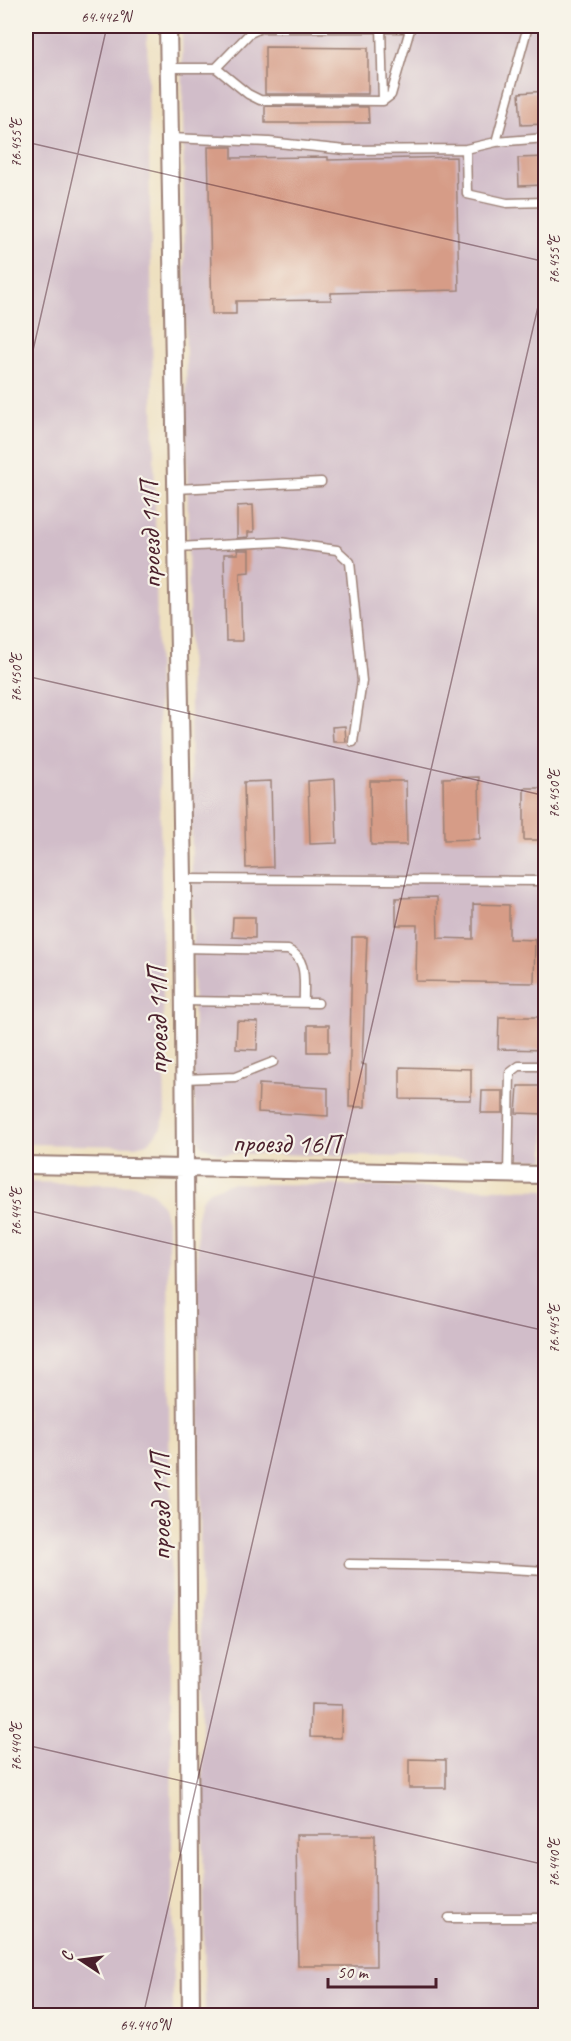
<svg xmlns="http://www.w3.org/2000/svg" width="571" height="2041" font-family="Caveat,sans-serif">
<rect width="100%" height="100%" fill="#f7f3e8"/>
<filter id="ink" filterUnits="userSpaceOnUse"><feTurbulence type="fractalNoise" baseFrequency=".0167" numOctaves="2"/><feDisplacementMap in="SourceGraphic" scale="12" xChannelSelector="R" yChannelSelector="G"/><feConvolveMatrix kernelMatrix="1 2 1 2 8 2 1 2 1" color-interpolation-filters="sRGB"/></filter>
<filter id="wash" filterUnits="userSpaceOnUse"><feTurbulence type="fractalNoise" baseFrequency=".008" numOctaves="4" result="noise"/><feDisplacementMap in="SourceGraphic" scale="24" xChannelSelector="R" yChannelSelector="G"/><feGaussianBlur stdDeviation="1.35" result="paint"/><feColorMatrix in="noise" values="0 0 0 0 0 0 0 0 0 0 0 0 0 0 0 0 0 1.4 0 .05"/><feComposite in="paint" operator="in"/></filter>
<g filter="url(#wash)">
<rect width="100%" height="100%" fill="#eee0c0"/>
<path fill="#d1bdc9" d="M 26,26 L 147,26 L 165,1116 L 160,1130 L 147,1143 L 135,1146 L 26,1144 Z
M 182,26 L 545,26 L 545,1160 L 218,1153 L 202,1146 L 195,1133 Z
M 26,1182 L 137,1185 L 153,1193 L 163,1207 L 168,1224 L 173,2015 L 26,2015 Z
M 231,1183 L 545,1190 L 545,2015 L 205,2015 L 197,1216 L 201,1200 L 209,1191 Z"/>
<g id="blocks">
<path fill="#d69c87" d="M 265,47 L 368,48 L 368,94 L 265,94 Z
M 546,91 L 546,124 L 521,125 L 519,93 Z
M 265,106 L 368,107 L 369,123 L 265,123 Z
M 208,147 L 232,147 L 232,158 L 328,157 L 328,160 L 456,157 L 459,290 L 331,293 L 331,300 L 236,301 L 236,314 L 212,314 Z
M 546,157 L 544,185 L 519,186 L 518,158 Z
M 253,505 L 254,532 L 248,532 L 248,537 L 237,538 L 237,506 Z
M 237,550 L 249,550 L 249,572 L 240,573 L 242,641 L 226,641 L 224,554 L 238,554 Z
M 345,726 L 346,742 L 333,742 L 332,727 Z
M 479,777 L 480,839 L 444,840 L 443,778 Z
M 335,779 L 337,843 L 310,844 L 308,781 Z
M 271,781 L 273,867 L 246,868 L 244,782 Z
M 370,781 L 406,781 L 407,845 L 371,845 Z
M 524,788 L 546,788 L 546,840 L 524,840 Z
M 437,897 L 438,938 L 473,939 L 473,904 L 509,905 L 509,939 L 535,940 L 534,983 L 416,981 L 417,925 L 396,925 L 396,898 Z
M 233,917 L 255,917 L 255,938 L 232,937 Z
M 352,937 L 367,937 L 362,1064 L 366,1065 L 365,1107 L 349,1107 Z
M 499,1017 L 546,1017 L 546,1050 L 498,1049 Z
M 237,1021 L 258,1022 L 257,1050 L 236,1049 Z
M 308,1025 L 329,1025 L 329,1052 L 308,1052 Z
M 400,1067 L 471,1069 L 471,1100 L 400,1099 Z
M 259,1084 L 328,1088 L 328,1116 L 258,1112 Z
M 518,1086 L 546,1086 L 546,1114 L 516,1113 Z
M 482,1091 L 503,1091 L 503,1113 L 481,1113 Z
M 311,1704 L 342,1705 L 341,1738 L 310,1737 Z
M 409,1759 L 446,1760 L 446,1788 L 409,1788 Z
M 296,1835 L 375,1835 L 376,1966 L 298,1966 Z"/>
</g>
</g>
<g filter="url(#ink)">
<use href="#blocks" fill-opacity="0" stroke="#9c8076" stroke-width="1.5"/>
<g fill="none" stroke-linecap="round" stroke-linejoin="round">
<defs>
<path id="lane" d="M 381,26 L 383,101
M 169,68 L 216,68 L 248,94 L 260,100 L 383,101 L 391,95 L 411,26
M 216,68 L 250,33 L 261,28 L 410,28
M 170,138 L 269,142 L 345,150 L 466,149 L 496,142 L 546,138
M 496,142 L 528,26
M 466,149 L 467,194 L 507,203 L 546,202
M 176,489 L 321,482
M 177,547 L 279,542 L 337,550 L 350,562 L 362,681 L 353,742
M 183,879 L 546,881
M 183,948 L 288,950 C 309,959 303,983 304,1003
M 183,1001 L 318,1003
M 184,1079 L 235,1077 L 273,1062
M 508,1174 L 510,1073 L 519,1066 L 546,1066
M 349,1564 L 460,1566 L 546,1571
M 449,1918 L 546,1918"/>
<path id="street" d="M 168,26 L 183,879 L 191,2016
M 26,1165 L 546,1175"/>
</defs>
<use href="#lane" stroke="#9c8076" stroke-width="11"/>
<use href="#street" stroke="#9c8076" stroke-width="20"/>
<use href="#lane" stroke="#fff" stroke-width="8"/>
<use href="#street" stroke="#fff" stroke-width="16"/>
</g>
</g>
<path fill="none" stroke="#4a1f2b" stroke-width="1.5" stroke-opacity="0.45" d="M 26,142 L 546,262M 26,381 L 107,26M 26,676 L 546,796M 26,1210 L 546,1331M 26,1745 L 546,1865M 143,2016 L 546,272"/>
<g text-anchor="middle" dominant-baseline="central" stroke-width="4.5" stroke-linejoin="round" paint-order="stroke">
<g font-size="28" fill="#4a1f2b" stroke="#f7f3e8">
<text transform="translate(150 535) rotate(-91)">проезд 11П</text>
<text transform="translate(157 1021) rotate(-90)">проезд 11П</text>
<text transform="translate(286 1143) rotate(1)">проезд 16П</text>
<text transform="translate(160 1507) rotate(-90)">проезд 11П</text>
</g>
</g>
<rect width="571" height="2041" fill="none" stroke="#f7f3e8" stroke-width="66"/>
<g transform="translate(81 1960) rotate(283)" stroke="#f7f3e8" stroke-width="4.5" paint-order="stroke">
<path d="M0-4.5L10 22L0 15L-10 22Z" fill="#4a1f2b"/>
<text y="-9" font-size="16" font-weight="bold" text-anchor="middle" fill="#4a1f2b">С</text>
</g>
<path d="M328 1978v9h108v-9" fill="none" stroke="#4a1f2b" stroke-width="3"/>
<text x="337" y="1978" font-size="18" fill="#4a1f2b" stroke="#f7f3e8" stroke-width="4.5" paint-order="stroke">50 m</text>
<rect x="33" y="33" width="505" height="1975" fill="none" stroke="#4a1f2b" stroke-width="2"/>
<g font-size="15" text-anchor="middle" fill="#4a1f2b">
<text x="106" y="22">64.442°N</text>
<text transform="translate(16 143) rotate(-90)" y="5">76.455°E</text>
<text transform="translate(554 260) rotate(-90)" y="5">76.455°E</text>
<text transform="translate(16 678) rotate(-90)" y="5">76.450°E</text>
<text transform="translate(554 794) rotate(-90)" y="5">76.450°E</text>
<text transform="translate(16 1212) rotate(-90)" y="5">76.445°E</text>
<text transform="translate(554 1329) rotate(-90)" y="5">76.445°E</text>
<text transform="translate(16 1747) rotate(-90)" y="5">76.440°E</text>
<text transform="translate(554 1863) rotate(-90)" y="5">76.440°E</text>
<text x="145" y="2030">64.440°N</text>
</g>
</svg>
